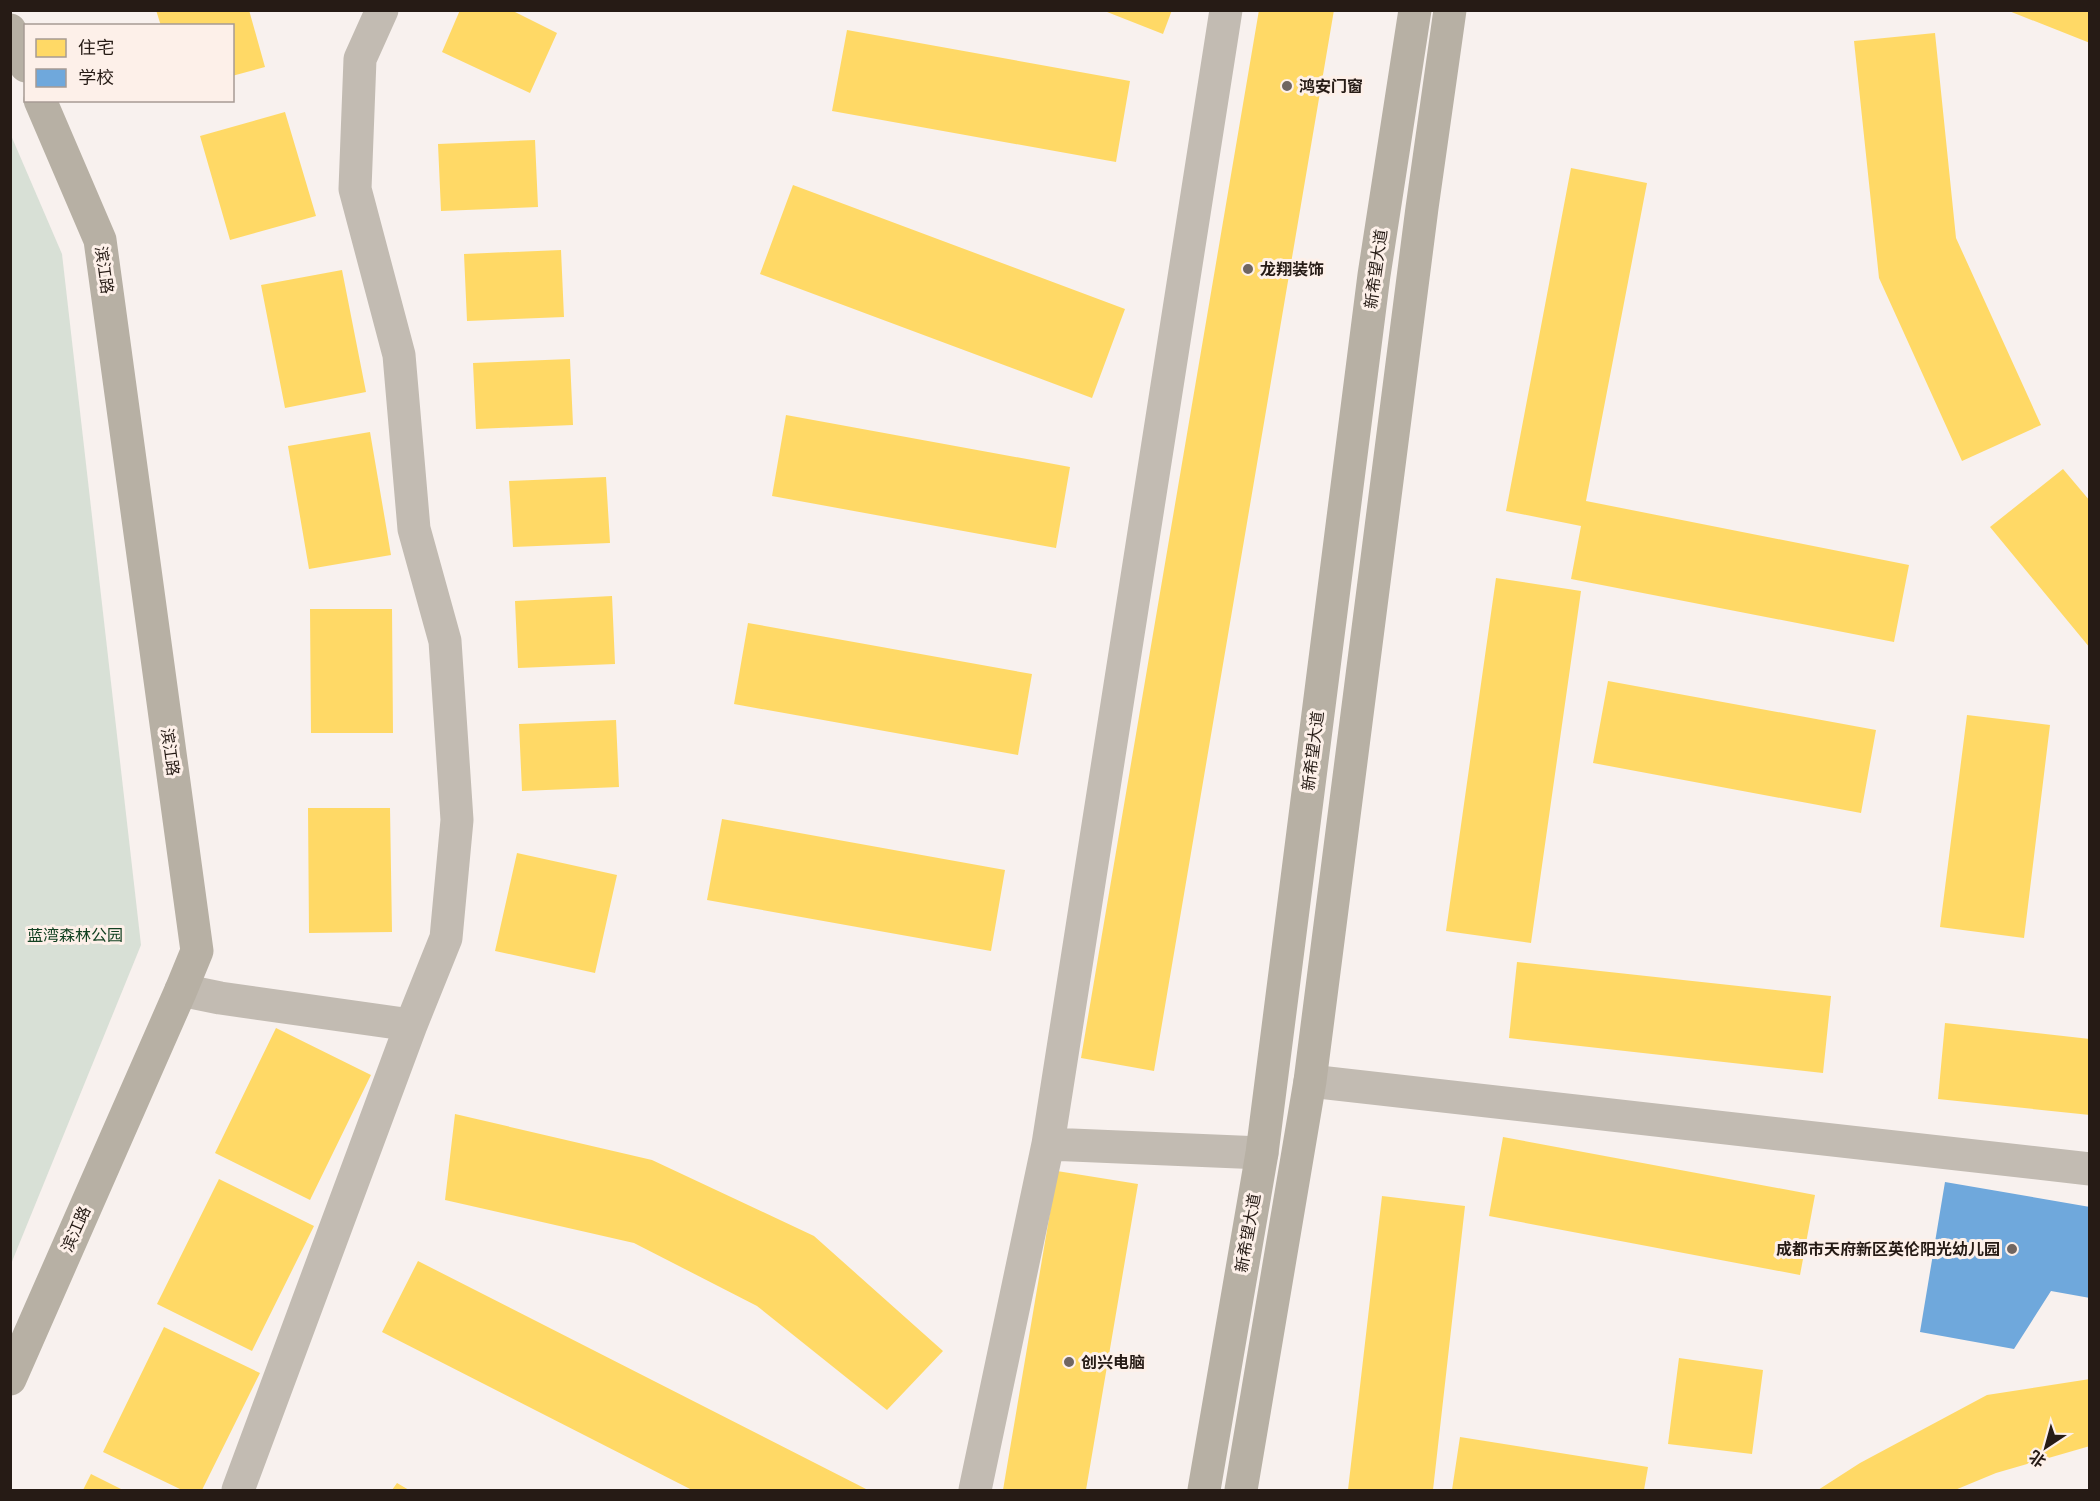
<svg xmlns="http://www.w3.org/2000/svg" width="2100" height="1501" font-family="Roboto,'Noto Sans SC',sans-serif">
<rect width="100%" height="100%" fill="#f8f1ee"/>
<path fill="#d8e0d6" d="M 10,133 L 62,254 L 141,945 L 11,1264 Z"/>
<path fill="#ffd966" d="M 156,10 L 249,10 L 265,67 L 232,76 L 232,26 L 161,26 Z
M 460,10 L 511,10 L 557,33 L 530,93 L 442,52 Z
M 1102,10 L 1172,10 L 1163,34 Z
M 1259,10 L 1334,10 L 1154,1071 L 1081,1058 Z
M 2009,10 L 2090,10 L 2090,43 L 2009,11 Z
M 847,30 L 1130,81 L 1116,162 L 832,111 Z
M 1935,33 L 1956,238 L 2041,425 L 1962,461 L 1879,278 L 1854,41 Z
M 285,112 L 316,216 L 230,240 L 200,136 Z
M 535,140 L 538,207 L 441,211 L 438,144 Z
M 1571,168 L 1647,183 L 1586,501 L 1909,565 L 1894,642 L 1571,579 L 1581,526 L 1506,511 Z
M 793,185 L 1125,309 L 1092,398 L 760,274 Z
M 561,250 L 564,317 L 467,321 L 464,254 Z
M 342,270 L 366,392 L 285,408 L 261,285 Z
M 570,359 L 573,425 L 476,429 L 473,363 Z
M 786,415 L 1070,467 L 1056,548 L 772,496 Z
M 370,432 L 391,555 L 309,569 L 288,446 Z
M 2063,469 L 2090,501 L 2090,648 L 1990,527 Z
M 606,477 L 610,543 L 513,547 L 509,481 Z
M 1496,578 L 1581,591 L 1531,943 L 1446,931 Z
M 612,596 L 615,664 L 518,668 L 515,601 Z
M 310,609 L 392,609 L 393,733 L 311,733 Z
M 748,623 L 1032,674 L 1018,755 L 734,704 Z
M 1608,681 L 1876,730 L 1861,813 L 1593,763 Z
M 1967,715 L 2050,725 L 2024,938 L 1940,927 Z
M 616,720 L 619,787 L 522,791 L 519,724 Z
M 308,808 L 390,808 L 392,932 L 309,933 Z
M 722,819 L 1005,870 L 991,951 L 707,900 Z
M 517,853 L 617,875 L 595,973 L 495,951 Z
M 1517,962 L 1831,996 L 1823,1073 L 1509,1038 Z
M 1945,1023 L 2090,1039 L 2090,1115 L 1938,1099 Z
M 276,1028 L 371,1075 L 310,1200 L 215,1153 Z
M 455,1114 L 652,1160 L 814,1236 L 943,1351 L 887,1410 L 757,1306 L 634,1243 L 445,1200 Z
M 1503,1137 L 1815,1195 L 1800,1275 L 1489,1216 Z
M 1057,1171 L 1138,1184 L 1086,1490 L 1003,1490 Z
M 219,1179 L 314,1226 L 252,1351 L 157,1304 Z
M 1382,1196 L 1465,1206 L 1433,1490 L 1348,1490 Z
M 418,1261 L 868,1490 L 692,1490 L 382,1332 Z
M 164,1327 L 260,1373 L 202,1490 L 182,1490 L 103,1452 Z
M 1679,1358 L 1763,1370 L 1752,1454 L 1668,1444 Z
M 2090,1379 L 2090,1446 L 1996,1473 L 1955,1490 L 1818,1490 L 1860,1463 L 1987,1395 Z
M 1460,1437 L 1648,1467 L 1644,1490 L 1452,1490 Z
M 91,1474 L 123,1490 L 83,1490 Z
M 397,1483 L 409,1490 L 392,1490 Z"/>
<path fill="#6fa8dc" d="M 1945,1182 L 2090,1207 L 2090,1298 L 2051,1291 L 2014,1349 L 1920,1332 Z"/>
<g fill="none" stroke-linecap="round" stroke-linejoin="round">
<path stroke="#c2bbb2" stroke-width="33" d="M 382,10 L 360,59 L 355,189 L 399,355 L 414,529 L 445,641 L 457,820 L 446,938 L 411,1025
M 181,990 L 220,998 L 411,1025 L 238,1490
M 1310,1081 L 2090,1169
M 1048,1144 L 1226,10
M 975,1490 L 1048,1144 L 1262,1153"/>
<path stroke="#b7b0a4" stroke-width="33" d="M 10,30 L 26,66
M 10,1379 L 181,990 L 197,951 L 100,240 L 40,100
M 1204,1490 L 1262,1153 L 1374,275 L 1415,10
M 1241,1490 L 1310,1081 L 1422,208 L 1450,10"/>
</g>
<g fill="#706661" stroke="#fdf0e9" stroke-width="2">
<circle cx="1287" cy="86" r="6"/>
<circle cx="1248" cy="269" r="6"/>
<circle cx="2012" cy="1249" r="6"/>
<circle cx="1069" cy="1362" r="6"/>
</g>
<g text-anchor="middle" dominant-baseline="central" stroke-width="6" stroke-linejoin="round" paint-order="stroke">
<g font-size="16" font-weight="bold" fill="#261b15" stroke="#fdf0e9" text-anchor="start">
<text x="1299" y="86">鸿安门窗</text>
<text x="1260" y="269">龙翔装饰</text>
<text x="2000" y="1249" text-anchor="end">成都市天府新区英伦阳光幼儿园</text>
<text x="1081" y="1362">创兴电脑</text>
</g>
<g font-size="16" fill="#261b15" stroke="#fdf0e9">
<text transform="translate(1376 269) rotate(-82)">新希望大道</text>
<text transform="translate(104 270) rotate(82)">滨江路</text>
<text transform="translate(1313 751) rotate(-83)">新希望大道</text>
<text transform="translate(170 752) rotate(82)">滨江路</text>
<text transform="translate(76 1229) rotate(-66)">滨江路</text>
<text transform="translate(1248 1233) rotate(-80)">新希望大道</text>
</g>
<g font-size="16" fill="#124122" stroke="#fdf0e9">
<text x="75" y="935">蓝湾森林公园</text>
</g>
</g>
<rect width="2100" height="1501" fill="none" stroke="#261b15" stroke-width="24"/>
<rect x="24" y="24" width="210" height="78" fill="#fdf0e9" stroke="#a79b94" stroke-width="1.5"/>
<rect x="36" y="39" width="30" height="18" fill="#ffd966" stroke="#a79b94" stroke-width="1.5"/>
<text x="78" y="54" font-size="18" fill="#261b15">住宅</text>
<rect x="36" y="69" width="30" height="18" fill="#6fa8dc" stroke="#a79b94" stroke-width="1.5"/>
<text x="78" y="84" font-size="18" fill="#261b15">学校</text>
<g transform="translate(2046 1447) rotate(216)" stroke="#fdf0e9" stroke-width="4.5" paint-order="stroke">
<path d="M0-4.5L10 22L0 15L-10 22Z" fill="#261b15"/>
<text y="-9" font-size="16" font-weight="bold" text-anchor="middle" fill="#261b15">北</text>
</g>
</svg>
